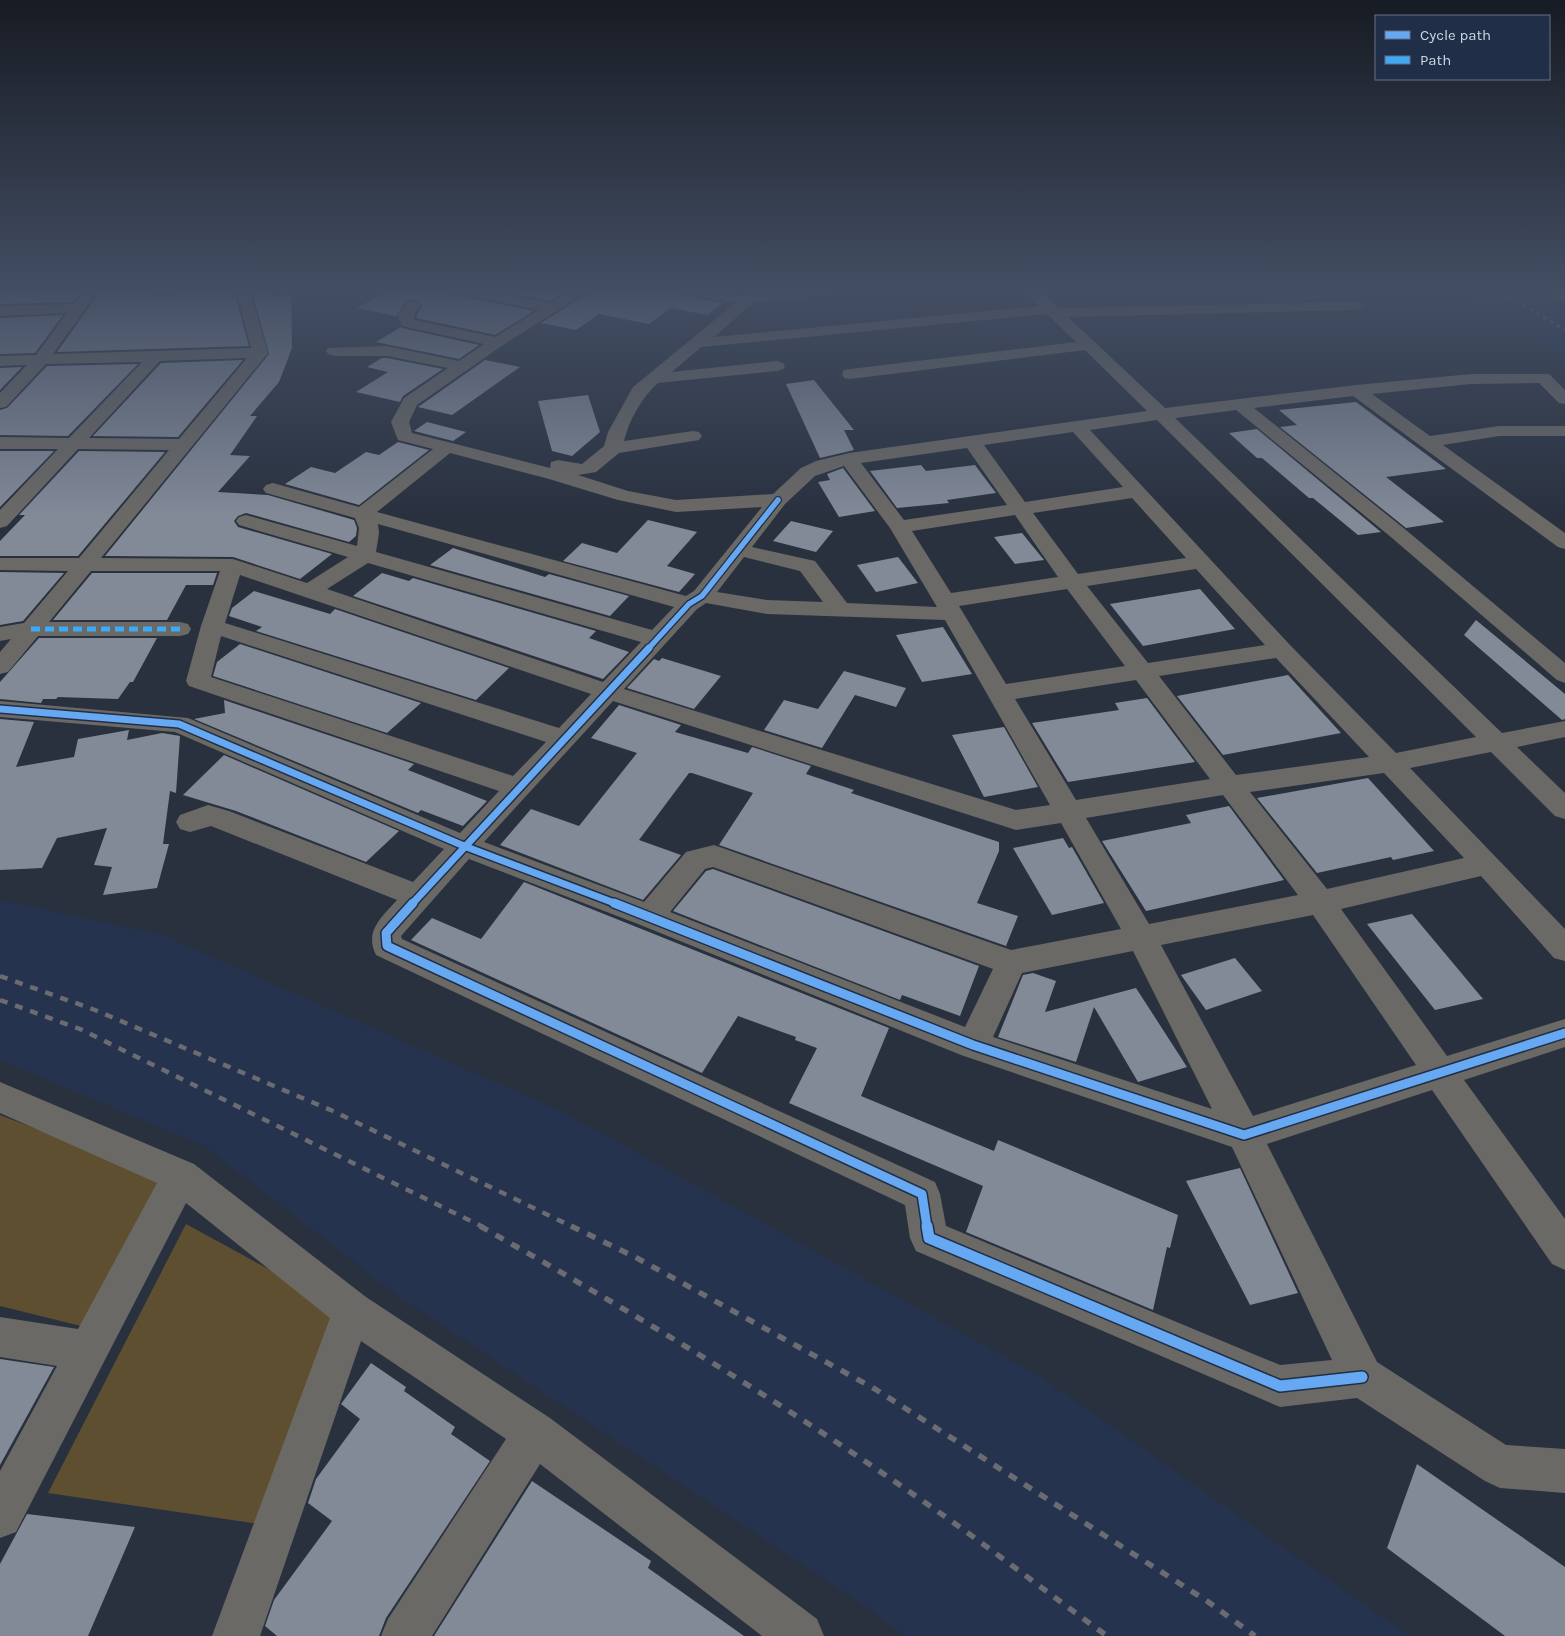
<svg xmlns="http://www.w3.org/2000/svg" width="1565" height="1636" font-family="Karla,sans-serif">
<rect width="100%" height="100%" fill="#29313f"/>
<path fill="#25334f" d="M 1455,288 L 1565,288 L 1565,361 L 1521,325 Z
M 0,900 L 162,935 L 565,1113 L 1041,1377 L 1409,1636 L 905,1636 L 874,1612 L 394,1293 L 205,1146 L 0,1060 Z"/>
<path fill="#5f4f31" d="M 0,1115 L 62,1139 L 165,1184 L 85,1327 L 0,1306 Z
M 186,1224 L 347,1312 L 266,1525 L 48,1493 Z"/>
<path fill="#828a98" d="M 0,288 L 84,288 L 73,302 L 0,304 Z
M 219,288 L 233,288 L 249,346 L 57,352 L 102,289 L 147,289 L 151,294 L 164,295 L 180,294 L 187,289 Z
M 251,288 L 271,288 L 270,296 L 291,295 L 292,348 L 279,382 L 250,416 L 257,416 L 230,455 L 250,456 L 218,492 L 268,495 L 354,520 L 357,528 L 356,536 L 349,542 L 246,513 L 238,516 L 234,521 L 238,527 L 332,554 L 300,579 L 233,557 L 105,556 L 269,354 Z
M 394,288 L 440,288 L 449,294 L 534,311 L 495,335 L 416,318 L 422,305 L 414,299 L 407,301 L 396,316 L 357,308 Z
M 481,288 L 556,288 L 568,290 L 550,301 Z
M 602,288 L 667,288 L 676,294 L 723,303 L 707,315 L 670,308 L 649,324 L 599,314 L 576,330 L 541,323 L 587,294 L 592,295 Z
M 63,315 L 35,353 L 0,354 L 0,318 Z
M 401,327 L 402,328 L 479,345 L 459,359 L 376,342 Z
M 382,358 L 387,358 L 443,369 L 403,396 L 400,402 L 356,392 L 388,372 L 367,367 Z
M 243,360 L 178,437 L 93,436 L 161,363 Z
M 485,360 L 520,367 L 452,415 L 418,407 Z
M 138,364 L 68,436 L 0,435 L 0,410 L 7,408 L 47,366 Z
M 22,367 L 0,390 L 0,368 Z
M 814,380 L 854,430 L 844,430 L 854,450 L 820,458 L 786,384 Z
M 588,395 L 600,432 L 572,456 L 552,451 L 538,401 Z
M 1356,402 L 1446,469 L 1386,477 L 1444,522 L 1406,528 L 1280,427 L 1297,425 L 1279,410 Z
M 427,422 L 466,432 L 453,441 L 414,431 Z
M 1257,429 L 1381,532 L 1358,535 L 1313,498 L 1309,498 L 1262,458 L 1257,458 L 1229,433 Z
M 398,442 L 429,450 L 359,505 L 285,484 L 311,467 L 335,473 L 366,452 L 379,455 Z
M 0,451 L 54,451 L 0,507 Z
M 79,451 L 165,452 L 78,556 L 0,556 L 0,541 L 25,515 L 19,515 Z
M 921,465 L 926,471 L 975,465 L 996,493 L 947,500 L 949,503 L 897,508 L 870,471 Z
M 843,468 L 875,511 L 839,517 L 818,482 L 830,480 L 827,474 Z
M 648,520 L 697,532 L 667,566 L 695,574 L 679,592 L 563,561 L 582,543 L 617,553 Z
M 791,521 L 833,531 L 816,552 L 773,541 Z
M 1022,533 L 1044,560 L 1015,564 L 994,537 Z
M 453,548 L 545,577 L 549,574 L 629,596 L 610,616 L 430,565 Z
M 898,557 L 918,583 L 876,592 L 857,565 Z
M 0,572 L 64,573 L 23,621 L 0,625 Z
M 92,573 L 217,573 L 213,585 L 186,585 L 167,620 L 53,620 Z
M 382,573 L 409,581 L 413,578 L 596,631 L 589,638 L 629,652 L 603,679 L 353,596 Z
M 1200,589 L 1235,629 L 1143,646 L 1110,604 Z
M 254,591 L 330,614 L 335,609 L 509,668 L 476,700 L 256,631 L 262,627 L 229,616 L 232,608 Z
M 1476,620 L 1565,694 L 1565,719 L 1562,720 L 1464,635 Z
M 943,627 L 972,674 L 922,682 L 896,635 Z
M 39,638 L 157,638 L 133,682 L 130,682 L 118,699 L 58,697 L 56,699 L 43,699 L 41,703 L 0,699 L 0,682 Z
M 240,644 L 421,703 L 387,733 L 213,676 L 217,662 Z
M 662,658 L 721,676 L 694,709 L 627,688 L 654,659 L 659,661 Z
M 844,671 L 906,688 L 896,707 L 855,695 L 822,748 L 764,730 L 784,700 L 818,709 Z
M 1288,675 L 1341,733 L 1223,755 L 1177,696 Z
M 1147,698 L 1195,762 L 1068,782 L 1032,723 L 1119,710 L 1115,703 Z
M 224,700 L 414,764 L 408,770 L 487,801 L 463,826 L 421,810 L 418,813 L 194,719 L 225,713 Z
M 619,705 L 681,725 L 675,732 L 748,753 L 752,747 L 811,766 L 806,774 L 854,790 L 851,793 L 999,842 L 999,851 L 977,903 L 1018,916 L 1006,946 L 719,845 L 753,793 L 692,773 L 689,773 L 639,840 L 681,855 L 643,900 L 500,845 L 531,809 L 579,826 L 637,753 L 591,738 Z
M 0,719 L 34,722 L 16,767 L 74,757 L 78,739 L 129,730 L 127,740 L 162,733 L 180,736 L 176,793 L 170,791 L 163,844 L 169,844 L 157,888 L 103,895 L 112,867 L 94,865 L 107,828 L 57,838 L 42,868 L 0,870 Z
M 1004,727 L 1038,787 L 984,797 L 952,735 Z
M 224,755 L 399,831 L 366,862 L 236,811 L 183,795 Z
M 1368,778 L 1434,851 L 1393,860 L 1391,857 L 1317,873 L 1257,798 Z
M 1229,806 L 1284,880 L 1146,911 L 1102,841 L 1191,823 L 1186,815 Z
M 1063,838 L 1069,848 L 1072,847 L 1104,903 L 1052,915 L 1013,848 Z
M 713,869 L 979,966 L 960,1016 L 902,995 L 900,1000 L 673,911 L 706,871 Z
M 524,882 L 889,1028 L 861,1096 L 994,1151 L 998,1140 L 1178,1215 L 1170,1248 L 1167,1247 L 1153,1310 L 966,1232 L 983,1186 L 789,1103 L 817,1048 L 795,1040 L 796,1037 L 738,1016 L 702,1073 L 411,940 L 432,918 L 481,939 Z
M 1412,914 L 1483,999 L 1435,1010 L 1367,924 Z
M 1235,958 L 1262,991 L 1206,1010 L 1181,975 Z
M 1033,973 L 1056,981 L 1045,1012 L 1136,988 L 1187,1067 L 1138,1082 L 1094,1007 L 1076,1062 L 998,1037 L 1023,975 Z
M 1240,1168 L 1298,1293 L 1250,1305 L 1186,1181 Z
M 0,1359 L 54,1367 L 0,1465 Z
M 371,1363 L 406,1387 L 404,1391 L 455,1427 L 451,1434 L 490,1461 L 386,1618 L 379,1636 L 277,1636 L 265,1626 L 274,1600 L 332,1521 L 308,1503 L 316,1479 L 360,1419 L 341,1404 Z
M 1417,1464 L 1565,1567 L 1565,1636 L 1505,1636 L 1387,1548 Z
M 532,1481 L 651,1561 L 648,1568 L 744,1636 L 434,1636 Z
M 27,1514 L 135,1527 L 88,1636 L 0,1636 L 0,1564 Z"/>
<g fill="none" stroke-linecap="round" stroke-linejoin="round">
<path fill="#6b6966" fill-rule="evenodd" d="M 86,288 L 100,288 L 53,354 L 251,348 L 235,288 L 249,288 L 268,353 L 101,558 L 233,559 L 307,583 L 348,557 L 239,525 L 236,521 L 239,517 L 246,515 L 357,546 L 359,528 L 355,518 L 266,493 L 263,489 L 266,485 L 273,483 L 359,507 L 433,449 L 398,440 L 391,422 L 404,398 L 448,368 L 387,356 L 334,356 L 328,354 L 326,351 L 328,348 L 387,346 L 459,361 L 484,344 L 402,326 L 398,315 L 408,302 L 413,301 L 420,305 L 414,315 L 414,320 L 495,337 L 539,310 L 449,292 L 442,288 L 471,288 L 550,303 L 576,288 L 593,288 L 503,345 L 417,405 L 409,422 L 412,433 L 550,468 L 551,462 L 558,460 L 582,464 L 604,446 L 608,432 L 633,387 L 744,296 L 754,296 L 756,299 L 754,302 L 714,337 L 1039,306 L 1022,288 L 1037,288 L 1059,308 L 1356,302 L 1363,306 L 1356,310 L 1068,317 L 1165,408 L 1356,385 L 1471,374 L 1549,374 L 1565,390 L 1565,404 L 1559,403 L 1539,383 L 1471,384 L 1372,394 L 1430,436 L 1499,426 L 1565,426 L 1565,436 L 1499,436 L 1443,445 L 1565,533 L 1565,549 L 1558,547 L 1353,396 L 1254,408 L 1406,530 L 1565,663 L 1565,683 L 1557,680 L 1392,538 L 1236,410 L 1175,418 L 1502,733 L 1565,721 L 1565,737 L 1517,747 L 1565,793 L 1565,819 L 1555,816 L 1491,752 L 1410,768 L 1565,929 L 1565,961 L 1554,958 L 1481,876 L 1341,909 L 1447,1056 L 1565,1019 L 1565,1047 L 1464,1080 L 1565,1219 L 1565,1270 L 1552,1264 L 1432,1090 L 1267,1144 L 1377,1362 L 1506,1445 L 1565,1449 L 1565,1493 L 1500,1488 L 1485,1481 L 1357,1398 L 1280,1407 L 916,1251 L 910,1238 L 905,1205 L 376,955 C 364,931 382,917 397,900 L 211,826 L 190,832 L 180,829 L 176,822 L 180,815 L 208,805 L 229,811 L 413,882 L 444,849 L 175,732 L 0,717 L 0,701 L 188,718 L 460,833 L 499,791 L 189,686 L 186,681 L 201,626 L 220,571 L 91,571 L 49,622 L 180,622 L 188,624 L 191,629 L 188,634 L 180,636 L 38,636 L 8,672 L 0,674 L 0,652 L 11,639 L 0,641 L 0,627 L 24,623 L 68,571 L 0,570 L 0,558 L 79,558 L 169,450 L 78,449 L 7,526 L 0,528 L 0,510 L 58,449 L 0,449 L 0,437 L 69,438 L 142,362 L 46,364 L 6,407 L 0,408 L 0,393 L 27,365 L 0,366 L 0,356 L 36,355 L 67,313 L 0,316 L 0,306 L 74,304 ZM 1047,314 L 1076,342 L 850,369 L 844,370 L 842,374 L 844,378 L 850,379 L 1085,350 L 1147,411 L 849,453 L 816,461 L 801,468 L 773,494 L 676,500 L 628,491 L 578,475 L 596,472 L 619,453 L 699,440 L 702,436 L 699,432 L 693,431 L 624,441 C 629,420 642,397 658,383 L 777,371 L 783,369 L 785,366 L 783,363 L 777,361 L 672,372 L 701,347 ZM 247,358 L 179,439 L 89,438 L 160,361 ZM 1157,420 L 1476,737 L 1396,753 L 1290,645 L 1090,430 ZM 1073,432 L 1123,487 L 1025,502 L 984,445 ZM 967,448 L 1007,505 L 904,520 L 861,463 ZM 450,453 L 549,479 L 618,500 L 676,512 L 762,507 L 694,591 L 686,596 L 377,512 ZM 844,466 L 890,528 L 937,607 L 847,603 L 815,561 L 752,547 L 785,504 L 815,476 ZM 1132,498 L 1186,558 L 1078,574 L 1033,513 ZM 1015,515 L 1058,577 L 951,593 L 912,531 ZM 378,524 L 674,607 L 652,630 L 376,552 L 379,533 ZM 744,557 L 800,571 L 823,602 L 767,600 L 717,592 ZM 368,563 L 641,642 L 603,682 L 327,589 ZM 1196,569 L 1265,645 L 1148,663 L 1087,586 ZM 240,575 L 591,694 L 559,728 L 225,623 ZM 1067,589 L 1125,666 L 1006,684 L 959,606 ZM 706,603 L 767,614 L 945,620 L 1050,805 L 1016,810 L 624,689 L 697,609 ZM 221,636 L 546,742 L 513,776 L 211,677 ZM 1276,658 L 1369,757 L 1236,775 L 1159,676 ZM 1136,680 L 1210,779 L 1076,800 L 1015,699 ZM 613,701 L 1016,830 L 1061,823 L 1121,929 L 1011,950 L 714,845 L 686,852 L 644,902 L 484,842 ZM 1384,773 L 1464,858 L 1327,889 L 1250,792 ZM 1223,795 L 1298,895 L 1149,924 L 1086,818 ZM 469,859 L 638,924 L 961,1055 L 1232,1147 L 1332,1360 L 1280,1365 L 946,1226 L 940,1194 L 935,1182 L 402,939 L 401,936 ZM 713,867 L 993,969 L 965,1027 L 670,912 L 705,869 ZM 1313,915 L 1416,1065 L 1253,1116 L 1161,945 ZM 1133,951 L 1212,1109 L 993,1037 L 1022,973 Z
M 149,288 L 186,288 C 180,295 160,294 151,292 Z
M 1540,288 L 1557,288 L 1565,293 L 1565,303 Z
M 0,1082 L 194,1164 L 366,1297 L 550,1418 L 817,1619 L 824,1636 L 762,1636 L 540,1464 L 432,1636 L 381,1636 L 388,1619 L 506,1439 L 361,1341 L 260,1636 L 212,1636 L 330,1318 L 186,1203 L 16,1532 L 0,1538 L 0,1471 L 57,1366 L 0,1357 L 0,1317 L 78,1329 L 157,1183 L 0,1113 Z"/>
<path fill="#6a6b6a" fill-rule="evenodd" d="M 669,288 L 699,288 L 739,296 L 805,288 L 850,288 L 843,292 L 739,304 L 676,292 Z"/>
<path stroke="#6a6c71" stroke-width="2.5" stroke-dasharray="4 4" stroke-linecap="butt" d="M 1495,288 L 1565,330"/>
<path stroke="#6a6c71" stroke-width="4.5" stroke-dasharray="8 8" stroke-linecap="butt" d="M 0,976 L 95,1010 L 333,1111 L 573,1227
M 0,1000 L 80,1029 L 483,1227"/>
<path stroke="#6a6c71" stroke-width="5.5" stroke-dasharray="9 9" stroke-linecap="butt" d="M 480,1226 C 634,1313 785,1404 930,1506 C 990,1548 1048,1593 1107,1636
M 571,1226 L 635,1257 L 875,1389 L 1207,1601 L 1255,1636"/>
<path stroke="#3fa9f5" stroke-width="5" stroke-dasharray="9 5" stroke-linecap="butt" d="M 31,629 L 180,629"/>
<defs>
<path id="cycleway-far3" d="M 648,649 L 689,604 L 702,596 L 778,500"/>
<path id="cycleway-far2" d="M 0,709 L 179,724 L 464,846 L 617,904
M 412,904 L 649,648"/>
<path id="cycleway-far1" d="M 413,903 L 386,933 L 387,946 L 922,1194 L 927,1227
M 614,903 L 973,1045 L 1244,1135 L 1565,1033"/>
<path id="cycleway" d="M 927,1226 L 929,1238 L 1280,1386 L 1362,1377"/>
</defs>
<use href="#cycleway-far3" stroke="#212e47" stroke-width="8"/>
<use href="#cycleway-far2" stroke="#212e47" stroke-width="10"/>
<use href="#cycleway-far1" stroke="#212e47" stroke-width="12"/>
<use href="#cycleway" stroke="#212e47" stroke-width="14"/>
<use href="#cycleway-far3" stroke="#66a8f1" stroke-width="5.5"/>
<use href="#cycleway-far2" stroke="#66a8f1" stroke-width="7"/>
<use href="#cycleway-far1" stroke="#66a8f1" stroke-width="9"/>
<use href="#cycleway" stroke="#66a8f1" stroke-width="11"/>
</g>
<linearGradient id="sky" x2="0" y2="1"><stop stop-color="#171b23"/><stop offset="0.56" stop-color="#434e63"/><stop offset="1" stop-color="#434e63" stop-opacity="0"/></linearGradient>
<rect width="1565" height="517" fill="url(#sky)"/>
<rect x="1375" y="15" width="175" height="65" fill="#212e47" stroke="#667187"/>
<rect x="1385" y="31" width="25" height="8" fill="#66a8f1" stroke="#667187"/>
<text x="1420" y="40" font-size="15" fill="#cdd6e6">Cycle path</text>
<rect x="1385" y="56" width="25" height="8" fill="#3fa9f5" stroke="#667187"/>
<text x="1420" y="65" font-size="15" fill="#cdd6e6">Path</text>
</svg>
